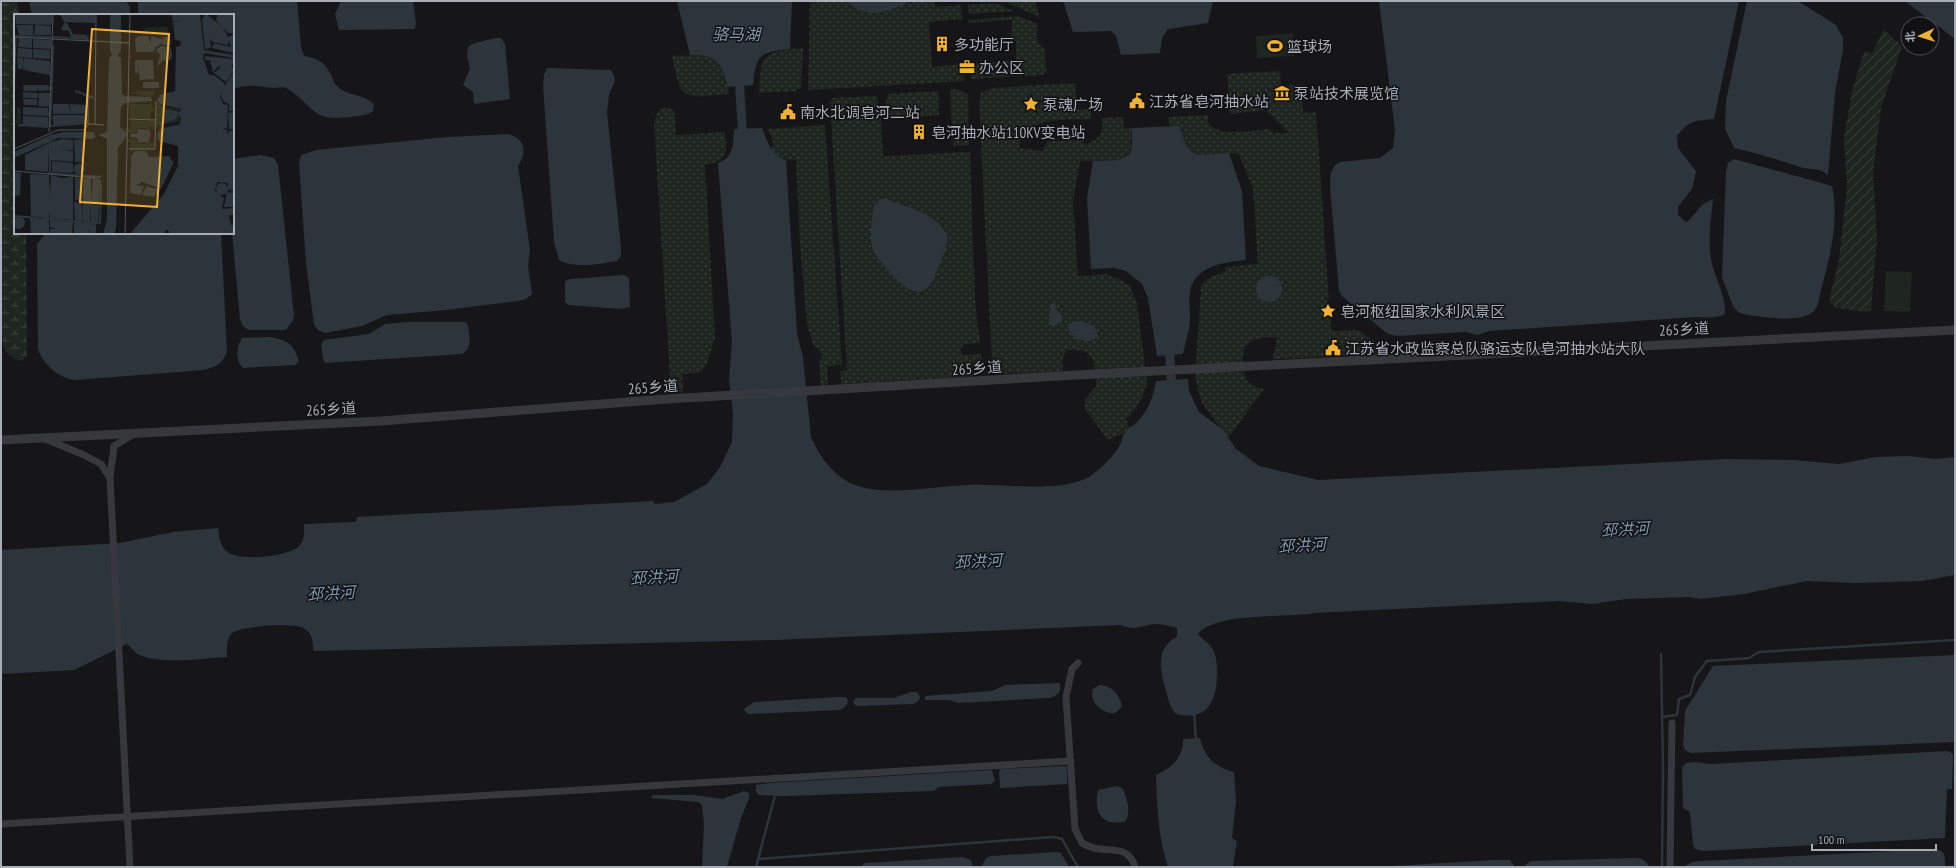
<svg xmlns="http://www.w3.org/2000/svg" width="1956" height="868" font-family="'PT Sans Narrow','Noto Sans SC',sans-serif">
<defs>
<pattern id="grass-dots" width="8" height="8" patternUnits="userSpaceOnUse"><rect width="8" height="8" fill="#1e261f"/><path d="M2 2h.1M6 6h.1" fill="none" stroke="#3c433d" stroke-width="1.8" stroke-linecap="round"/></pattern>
<pattern id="wetland-marsh" width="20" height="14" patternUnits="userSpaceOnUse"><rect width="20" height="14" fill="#1e261f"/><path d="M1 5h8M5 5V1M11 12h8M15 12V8" fill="none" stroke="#3c433d"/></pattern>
<pattern id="garden-furrows" width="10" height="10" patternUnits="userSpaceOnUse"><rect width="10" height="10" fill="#1e261f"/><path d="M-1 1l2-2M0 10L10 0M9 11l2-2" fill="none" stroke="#3c433d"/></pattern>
</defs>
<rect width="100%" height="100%" fill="#161618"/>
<path fill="url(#grass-dots)" d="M 810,1 L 846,1 L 853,7 L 901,5 L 910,1 L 934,1 L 935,7 L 961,5 L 962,19 L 929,22 L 932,67 L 964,64 L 965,81 L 808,90 Z
M 1004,1 L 1036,1 L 1039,17 Z
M 995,3 L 1014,11 L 969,14 L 968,5 Z
M 1018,16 L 1038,24 C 1037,35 1035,42 1045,49 L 1046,72 L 1042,75 L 971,79 L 970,64 L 1016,60 L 1016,41 L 1011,40 L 1012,20 L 968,23 L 968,20 Z
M 803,48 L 801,88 L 796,91 L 759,93 C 760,54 764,51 803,48 Z
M 700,55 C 721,56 727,75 729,94 C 682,97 682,104 672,56 Z
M 1280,71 L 1281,86 L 1301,85 L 1303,113 L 1316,112 L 1331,330 L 1335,331 L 1358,330 L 1391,354 L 1273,359 L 1277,338 C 1266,337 1255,337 1247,345 C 1239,354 1242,379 1252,385 C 1255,387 1261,388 1264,389 L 1228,438 L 1202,403 L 1195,378 L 1201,287 L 1204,282 L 1212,276 L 1225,272 L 1225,267 L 1258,264 L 1253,188 L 1239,155 L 1235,153 C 1220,154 1193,161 1185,145 C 1182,139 1181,132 1179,126 L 1170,126 L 1168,117 L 1208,115 C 1204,140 1254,130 1269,129 L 1273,133 L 1289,133 L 1266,110 L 1230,114 L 1227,74 Z
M 1075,83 L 1077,110 L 1090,109 L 1091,119 C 1068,120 1023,115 1019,148 L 1042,151 L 1047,142 L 1052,141 L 1083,140 L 1085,145 C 1101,136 1103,137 1102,118 L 1123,117 L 1124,128 L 1132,128 L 1130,153 L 1119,160 L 1080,161 L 1073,201 L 1078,276 L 1105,274 L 1119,279 L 1130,286 L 1137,303 L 1147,383 C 1143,398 1137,408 1126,420 L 1130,428 L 1124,433 L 1108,440 L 1085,409 L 1085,400 L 1096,386 C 1095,362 1096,348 1067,350 L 1062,360 L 1063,371 L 1004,374 L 994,371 L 992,366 L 979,102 L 981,93 L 992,88 Z
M 957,89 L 968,95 L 969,145 L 953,146 L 950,90 Z
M 938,91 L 939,115 L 887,119 L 886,101 L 888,94 Z
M 877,96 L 879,119 L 881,119 L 883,156 L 970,152 L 975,301 L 980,343 L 964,344 L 961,348 L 962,355 L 981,354 L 983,365 L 977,376 L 841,384 L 840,371 L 847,370 L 830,103 L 833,98 Z
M 665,107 L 674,110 L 676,135 L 725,132 C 727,154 729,160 705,165 L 715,338 L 707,363 L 700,373 L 682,374 L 683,392 L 676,393 L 670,377 L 654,124 L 657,113 Z
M 825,125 L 842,365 L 827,366 L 828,385 L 821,386 L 819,360 L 822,359 L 822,354 L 813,344 L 807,325 L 800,244 L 796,160 C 784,159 778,158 770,149 L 774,144 L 768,129 Z"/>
<path fill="url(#wetland-marsh)" d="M 1,1 L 17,1 L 19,15 L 15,15 L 15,233 L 26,233 L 27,356 L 21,361 C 4,355 4,349 1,333 Z"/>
<path fill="url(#garden-furrows)" d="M 1884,29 L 1902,47 L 1881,107 L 1873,174 L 1877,238 L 1871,310 L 1867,312 L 1836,308 L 1830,303 L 1830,297 L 1839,259 L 1847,187 L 1844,138 L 1852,91 L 1864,52 L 1872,53 Z"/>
<path fill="#1e261f" d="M 1293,33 L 1294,56 L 1257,58 L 1256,36 Z
M 1886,271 L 1912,272 L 1910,312 L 1884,311 Z"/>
<path fill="#2c353c" d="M 29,1 L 126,1 L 130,7 L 130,15 L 32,15 Z
M 138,1 L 297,1 L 301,47 L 304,56 C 318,58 326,63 332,77 C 333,79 334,83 336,85 C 346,97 365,93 374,105 L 373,111 C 366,116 358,116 349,117 C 310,122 315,106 288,89 C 284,86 278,88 273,88 C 259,86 247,84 233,89 L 233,15 L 138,15 Z
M 341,1 L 413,1 L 416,23 L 415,29 L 339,30 L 335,14 Z
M 677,1 L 792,1 L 790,49 C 760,52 756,54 753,85 L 728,87 C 722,63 717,54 690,55 Z
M 846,1 L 910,1 C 886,13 868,20 846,1 Z
M 1063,1 L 1213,1 L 1208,23 L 1168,29 L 1162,38 L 1160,53 L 1121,55 L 1116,36 L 1111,31 L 1073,32 Z
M 1379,1 L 1739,1 L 1714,119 C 1695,121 1689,120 1677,136 L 1678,148 L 1696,171 L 1692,189 L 1678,207 L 1678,215 L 1686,222 C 1697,215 1697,205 1713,199 C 1711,219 1707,243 1712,264 C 1716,280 1726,296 1725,314 C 1715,319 1705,317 1694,317 L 1490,331 L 1477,335 L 1466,332 L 1397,336 L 1388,334 L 1342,296 L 1339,291 L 1330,187 C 1330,176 1330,167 1340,162 L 1380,158 L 1393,148 L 1395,130 Z
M 1747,1 L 1798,1 L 1836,25 L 1843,38 L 1843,50 L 1835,93 L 1828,175 C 1820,168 1814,170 1804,168 C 1781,161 1758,153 1734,148 L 1725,129 L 1726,101 Z
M 1905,1 L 1955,1 L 1955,39 Z
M 495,38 L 501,38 L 505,44 L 510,99 L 474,104 L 473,92 L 463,85 L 470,69 L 467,55 L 468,47 L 472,44 Z
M 547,68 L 611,70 C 618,82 613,84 609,95 C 608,100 608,107 607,112 L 621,248 L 621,256 L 617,261 C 600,264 574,269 559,260 L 554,242 L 543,85 L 544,75 Z
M 1179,126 C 1190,162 1195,155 1229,153 L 1242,191 L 1246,260 C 1226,262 1199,265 1191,287 C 1188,297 1190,308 1190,318 C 1190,331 1185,342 1183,354 L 1157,356 L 1148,298 L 1142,284 L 1126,271 L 1115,268 L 1091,269 L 1087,198 L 1093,161 L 1119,160 L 1130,154 L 1132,146 L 1132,128 Z
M 762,128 C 768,142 770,155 786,160 L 797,333 L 803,358 L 811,437 C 820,458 836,479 858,486 C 889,496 936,486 967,485 C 1005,483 1050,493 1085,479 C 1098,473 1113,457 1120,445 C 1122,442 1122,437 1124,434 C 1127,429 1134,425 1137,422 C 1149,410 1153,397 1156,381 L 1188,379 L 1189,391 L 1199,412 L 1223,430 L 1236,449 L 1259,466 L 1318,480 L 1726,459 L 1793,460 L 1839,464 L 1876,457 L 1909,456 L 1935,459 L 1955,457 L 1955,575 L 1922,581 L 1857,583 L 1807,581 L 1744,594 L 1700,599 L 1689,597 L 1626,599 L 1592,604 L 1558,601 L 1315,613 C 1287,618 1214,612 1198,634 C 1202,639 1212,645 1214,652 C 1217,658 1217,667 1217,673 C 1217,700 1208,722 1176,714 C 1169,706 1169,701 1166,691 C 1161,672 1154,648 1177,637 L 1177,628 C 1170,626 1162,624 1154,624 C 1140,626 1136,631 1120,625 L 774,640 L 313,651 C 313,643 313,634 305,629 C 296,622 241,626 232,633 C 226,639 227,649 227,657 C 203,658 157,666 136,653 C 133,650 130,646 127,644 L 74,670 L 1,674 L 1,550 L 120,543 L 173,532 L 218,528 C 219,537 220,548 229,553 C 241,561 291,557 300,545 C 305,539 304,531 304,524 L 356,522 L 357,517 L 653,501 L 655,504 L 674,502 L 707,484 L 720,467 L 732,442 L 733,414 L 729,379 L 732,342 L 718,163 C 734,157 733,145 734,129 Z
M 508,134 C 525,139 528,151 518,166 L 530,250 L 528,266 L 532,294 L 526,299 L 518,301 L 446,310 L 387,315 L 362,326 L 325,333 L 319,331 L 314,325 L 306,263 L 299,163 L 301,155 L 316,150 L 447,137 Z
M 260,155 L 274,158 L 278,165 L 294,316 L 292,322 L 286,330 L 248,330 L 243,326 L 240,319 L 232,233 L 233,159 Z
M 1734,159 L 1832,186 C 1839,220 1831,253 1822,286 C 1820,293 1819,307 1813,312 C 1801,323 1762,317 1747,315 L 1738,312 L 1733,306 L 1722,277 L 1726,172 L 1728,163 Z
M 881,199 L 886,199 C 905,206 944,216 947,238 C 948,248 940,263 936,273 C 924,305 906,290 890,272 C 884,265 875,257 872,247 C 870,238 871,229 872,220 C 873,211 873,203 881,199 Z
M 46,233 L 221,233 L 227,351 C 222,365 217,366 204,370 L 75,380 C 59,378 43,365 38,349 L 37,244 Z
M 624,275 L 629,278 L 630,307 L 620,309 L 569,305 L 565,302 L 565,281 L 570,279 Z
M1256 289a13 13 0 1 1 26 0a13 13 0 1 1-26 0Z
M 1055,303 L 1056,309 L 1062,315 L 1062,322 L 1052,326 L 1048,324 L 1051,304 Z
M 1081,321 C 1090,323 1097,327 1098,337 L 1089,341 L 1076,339 L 1069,330 L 1068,325 L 1072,322 Z
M 407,322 L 465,322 L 468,325 C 469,336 473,347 462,354 L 325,363 L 323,358 L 321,344 L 324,340 L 369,334 L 385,324 Z
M 269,337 C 288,340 293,343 299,361 L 295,365 L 243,368 C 235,360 236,347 242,338 Z
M 1955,655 L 1955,742 L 1691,753 L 1685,750 L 1683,746 L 1685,711 L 1713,666 Z
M 1060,683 C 1061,692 1059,695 1050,698 L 959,703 L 948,700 L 925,700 L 925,696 L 992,691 L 1005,685 Z
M 1099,685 C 1112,685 1120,695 1122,707 L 1115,713 C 1103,714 1088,702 1093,689 Z
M 911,692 L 916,692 L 919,694 L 920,698 L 917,702 L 913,704 L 856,706 L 853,702 L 856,698 L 894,698 Z
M 840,697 L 846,697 L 848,700 C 847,706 845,708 839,710 L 750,714 L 746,713 L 744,709 L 754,702 Z
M 1200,738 C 1204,757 1216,768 1234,772 L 1236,801 L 1232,838 L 1237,841 L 1233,867 L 1168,867 C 1158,838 1157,805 1156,775 C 1172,768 1183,758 1183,739 Z
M 1948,751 L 1953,754 L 1952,789 L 1947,789 L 1945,838 L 1704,851 L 1695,849 L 1693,844 L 1690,812 L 1683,808 L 1682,771 L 1683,766 L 1686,763 L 1695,762 L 1711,764 Z
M 1064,766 L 1067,767 L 1067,784 L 1000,788 L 999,772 L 1000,769 Z
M 992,770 L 995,781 L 991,784 L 938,787 L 934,791 L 785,796 L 758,795 L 756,791 L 756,785 L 770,783 Z
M 1117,786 L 1123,789 C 1127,800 1131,809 1126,821 C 1102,828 1093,811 1098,790 Z
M 744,791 L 749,793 L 749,798 L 741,818 L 727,867 L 702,867 L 704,824 L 702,805 L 698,802 L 651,798 L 653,795 L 694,795 L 722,799 Z
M 1933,849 C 1946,850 1945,856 1945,867 L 1684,867 L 1692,862 L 1700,861 Z
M 1057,852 L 1061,853 L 1069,867 L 981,867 L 986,858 L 991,856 Z
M 963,857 L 971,860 L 973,867 L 860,867 L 865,863 Z
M 1633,858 C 1641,858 1646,859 1649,867 L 1524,867 L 1530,861 Z
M 1494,860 L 1510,860 L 1515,867 L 1375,867 Z"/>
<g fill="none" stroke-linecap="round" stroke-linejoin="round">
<path stroke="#2c353c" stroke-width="2.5" d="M 1661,654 L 1663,767 L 1662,867
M 1194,712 L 1196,741
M 1662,717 L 1677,715 L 1679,699 L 1690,695 L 1695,677 L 1707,661 L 1749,658 L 1759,652 L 1955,640
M 759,859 L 1053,837 L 1062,839 L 1078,867
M 756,867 L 776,792"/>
<path stroke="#2c353c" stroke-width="9" d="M 739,76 L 743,141
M 1169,343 L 1172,392"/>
<path stroke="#37383d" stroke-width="7" d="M 43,438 L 84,455 L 101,464 L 110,478
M 1078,663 L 1072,669 L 1066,697 L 1075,829 L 1082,843 C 1086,845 1090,847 1094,848 C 1111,852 1129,845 1135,867
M 1,824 L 1071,761
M 130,867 L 110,478 L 114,446 L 134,434
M 1670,867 L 1672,723"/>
<path stroke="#37383d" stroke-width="9" d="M 1,440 L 381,421 L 667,399 L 1076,375 L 1955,330"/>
</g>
<defs>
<symbol id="building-bare" viewBox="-9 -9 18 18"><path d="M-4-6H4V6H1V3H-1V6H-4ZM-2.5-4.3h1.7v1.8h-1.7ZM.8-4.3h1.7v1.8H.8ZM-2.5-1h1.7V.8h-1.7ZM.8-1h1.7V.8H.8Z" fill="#f2b134" stroke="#111113" stroke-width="2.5" paint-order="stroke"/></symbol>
<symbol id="stadium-bare" viewBox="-9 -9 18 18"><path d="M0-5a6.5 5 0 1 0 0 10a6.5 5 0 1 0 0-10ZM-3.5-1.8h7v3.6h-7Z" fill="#f2b134" stroke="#111113" stroke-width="2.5" paint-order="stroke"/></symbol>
<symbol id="office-bare" viewBox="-9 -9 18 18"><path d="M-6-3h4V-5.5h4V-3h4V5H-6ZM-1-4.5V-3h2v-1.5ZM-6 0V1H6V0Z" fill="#f2b134" stroke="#111113" stroke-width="2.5" paint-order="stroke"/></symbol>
<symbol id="museum-bare" viewBox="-9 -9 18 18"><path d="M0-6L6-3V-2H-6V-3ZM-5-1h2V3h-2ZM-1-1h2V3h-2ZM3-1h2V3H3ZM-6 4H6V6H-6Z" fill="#f2b134" stroke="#111113" stroke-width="2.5" paint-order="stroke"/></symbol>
<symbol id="civic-bare" viewBox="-9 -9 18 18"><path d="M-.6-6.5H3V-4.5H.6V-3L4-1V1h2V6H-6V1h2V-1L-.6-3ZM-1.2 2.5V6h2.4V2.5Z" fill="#f2b134" stroke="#111113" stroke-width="2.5" paint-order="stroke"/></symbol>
<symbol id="sight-bare" viewBox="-9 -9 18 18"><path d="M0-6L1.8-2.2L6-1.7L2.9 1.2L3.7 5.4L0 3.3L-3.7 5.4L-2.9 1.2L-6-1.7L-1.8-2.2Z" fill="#f2b134" stroke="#111113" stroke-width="2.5" paint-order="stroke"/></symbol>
</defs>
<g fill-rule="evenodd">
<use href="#building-bare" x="931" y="33" width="22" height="22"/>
<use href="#stadium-bare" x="1264" y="35" width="22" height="22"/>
<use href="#office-bare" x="956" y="56" width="22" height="22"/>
<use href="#museum-bare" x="1271" y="82" width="22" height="22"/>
<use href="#civic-bare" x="1126" y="90" width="22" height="22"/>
<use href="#sight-bare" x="1020" y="93" width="22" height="22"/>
<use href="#civic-bare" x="777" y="101" width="22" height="22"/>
<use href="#building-bare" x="908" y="121" width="22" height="22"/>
<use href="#sight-bare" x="1317" y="300" width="22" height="22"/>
<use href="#civic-bare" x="1322" y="337" width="22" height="22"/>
</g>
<g text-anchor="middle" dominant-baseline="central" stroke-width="3" stroke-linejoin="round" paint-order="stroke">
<g font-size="15" fill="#a8adb8" stroke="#111113" text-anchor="start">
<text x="954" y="44">多功能厅</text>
<text x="1287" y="46">篮球场</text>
<text x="979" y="67">办公区</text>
<text x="1294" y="93">泵站技术展览馆</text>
<text x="1149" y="101">江苏省皂河抽水站</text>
<text x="1043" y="104">泵魂广场</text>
<text x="800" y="112">南水北调皂河二站</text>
<text x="931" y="132">皂河抽水站110KV变电站</text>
<text x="1340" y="311">皂河枢纽国家水利风景区</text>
<text x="1345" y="348">江苏省水政监察总队骆运支队皂河抽水站大队</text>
</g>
<g font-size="15" fill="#a8adb8" stroke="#111113">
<text transform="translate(1684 329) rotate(-3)">265乡道</text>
<text transform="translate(977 368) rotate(-4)">265乡道</text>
<text transform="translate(653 387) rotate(-4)">265乡道</text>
<text transform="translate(331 409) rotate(-3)">265乡道</text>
</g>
<g font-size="16" font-style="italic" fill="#7f9bb3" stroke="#111113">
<text x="736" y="34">骆马湖</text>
<text transform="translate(1625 529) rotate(-3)">邳洪河</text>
<text transform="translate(1302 545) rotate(-3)">邳洪河</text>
<text transform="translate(978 561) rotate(-3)">邳洪河</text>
<text transform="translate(654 577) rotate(-3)">邳洪河</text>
<text transform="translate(331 593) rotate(-3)">邳洪河</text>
</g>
</g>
<g transform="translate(14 14)">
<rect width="220" height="220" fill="#161618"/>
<path d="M 126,77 L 140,77 L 141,78 L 137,84 L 116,78 ZM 137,87 L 141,97 L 136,98 L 136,105 L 116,104 L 116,90 L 136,90 ZM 142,87 L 146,91 L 167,96 L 150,101 L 149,108 L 162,105 L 163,101 L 166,101 L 164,108 L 142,112 ZM 116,106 L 141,107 L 141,115 L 138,116 L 136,110 L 137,120 L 131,114 L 124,114 L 123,118 L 114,119 L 109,115 L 117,114 ZM 137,123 L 135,133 L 137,128 L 141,128 L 139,135 L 118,136 L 115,141 L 117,129 L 109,126 L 121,124 L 124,130 L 131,130 Z" fill="#1e261f"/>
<path d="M 133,13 L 153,13 L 155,22 L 123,20 ZM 3,93 L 7,95 L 7,110 L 2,109 Z" fill="#1e261f"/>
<path d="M 1,0 L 38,0 L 38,8 L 37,11 L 2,10 ZM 40,0 L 62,0 L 62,3 L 63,0 L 81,0 L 81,9 L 50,8 L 47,2 ZM 96,0 L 107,0 L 107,36 L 104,42 L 107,44 L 108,80 L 111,82 L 136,83 L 139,87 L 111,89 L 107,93 L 106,113 L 114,120 L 104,134 L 102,214 L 100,220 L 89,220 L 93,205 L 93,125 L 84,121 L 93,118 L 95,44 L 98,41 L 96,36 ZM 157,0 L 186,0 L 190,36 L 220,41 L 220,44 L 190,39 L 189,44 L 195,61 L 200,61 L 211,70 L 210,73 L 220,57 L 220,97 L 215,97 L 215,90 L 210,88 L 207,82 L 209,76 L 206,82 L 209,90 L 214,91 L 213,114 L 209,115 L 213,116 L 214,121 L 215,117 L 220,116 L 220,176 L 215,175 L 220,178 L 214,176 L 214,169 L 203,168 L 201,177 L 210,184 L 208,195 L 220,194 L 220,200 L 215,202 L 217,211 L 220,211 L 220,220 L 156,220 L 153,215 L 150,220 L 116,220 L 150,180 L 164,152 L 164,132 L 145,127 L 143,122 L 146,115 L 166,110 L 167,104 L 164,100 L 162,105 L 150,109 L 150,95 L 166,98 L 167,95 L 146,90 L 143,86 L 146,81 L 161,77 L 162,33 L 166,32 L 167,27 L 161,26 L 159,8 L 167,7 L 159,7 ZM 192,0 L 208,12 L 214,23 L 220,20 L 220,39 L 198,34 L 200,29 L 217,33 L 215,26 L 214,31 L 199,28 L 196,25 L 197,34 L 191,35 L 188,5 ZM 204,0 L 220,0 L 220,19 L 214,19 L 202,6 ZM 50,9 L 53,9 L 59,20 L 73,21 L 75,26 L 57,25 L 55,17 L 47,16 ZM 2,11 L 19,11 L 19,21 L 5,21 ZM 21,11 L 37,12 L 37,21 L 20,21 ZM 124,22 L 134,22 L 139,38 L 122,38 L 121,25 ZM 137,22 L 148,25 L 148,28 L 149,23 L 156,23 L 157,31 L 148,31 L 148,29 L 141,34 L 140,39 L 136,30 ZM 5,24 L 18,25 L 18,34 L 4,33 ZM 19,25 L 37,26 L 37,35 L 19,34 ZM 147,32 L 157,33 L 158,43 L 156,46 L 148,47 L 143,53 L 146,41 L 142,36 ZM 4,34 L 18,35 L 18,44 L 3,43 ZM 19,35 L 36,36 L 36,45 L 19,44 ZM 191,42 L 220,45 L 220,50 L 217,51 L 220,56 L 212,68 L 200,59 L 207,53 L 205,52 L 199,58 L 196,46 L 191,46 ZM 3,44 L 9,44 L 9,49 L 10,44 L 36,47 L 36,61 L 9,56 L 9,50 L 8,55 L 4,55 ZM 124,46 L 139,46 L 140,65 L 126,66 L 123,48 L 124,59 L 121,59 L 121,47 ZM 129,68 L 145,68 L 145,74 L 129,74 ZM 9,71 L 34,71 L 36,76 L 25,77 L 24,74 L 23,77 L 10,77 ZM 9,78 L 24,79 L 24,84 L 9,84 ZM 25,79 L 36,79 L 35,93 L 24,92 ZM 9,85 L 23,85 L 23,91 L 10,91 ZM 39,90 L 55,90 L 55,99 L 56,90 L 73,91 L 73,100 L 39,100 ZM 9,93 L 34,94 L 35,102 L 9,101 ZM 220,98 L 220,115 L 215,115 L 214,99 ZM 40,101 L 72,101 L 73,108 L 40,111 L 38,103 ZM 9,102 L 34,103 L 34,112 L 9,111 ZM 124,115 L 134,116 L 137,120 L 134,128 L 124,129 L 123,124 L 116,123 L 116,120 L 123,119 ZM 50,118 L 79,118 L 82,122 L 79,125 L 44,124 L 0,144 L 0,138 L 36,121 ZM 48,125 L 59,126 L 59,136 L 44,135 L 59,137 L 59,148 L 37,146 L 37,128 ZM 70,125 L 70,148 L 61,148 L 60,126 ZM 35,129 L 34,158 L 11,156 L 11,141 ZM 121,137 L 132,137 L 135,143 L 156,142 L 157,146 L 160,148 L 147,175 L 126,167 L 127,170 L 120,171 L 130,172 L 127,181 L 116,179 L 117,142 ZM 38,147 L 59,149 L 59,159 L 38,158 ZM59.5 155a5.5 5.5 0 1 1 11 0a5.5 5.5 0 1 1-11 0ZM 0,158 L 7,159 L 6,181 L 0,182 ZM 16,160 L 35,161 L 36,183 L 37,161 L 48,164 L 59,163 L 59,206 L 36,204 L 36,198 L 35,204 L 17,202 ZM 61,163 L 68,164 L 67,187 L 61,186 ZM 77,164 L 77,188 L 69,187 L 69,165 ZM 79,164 L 86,168 L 85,190 L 77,189 ZM202 175a6 6 0 1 1 12 0a6 6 0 1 1-12 0ZM 132,172 L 144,175 L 146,176 L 140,183 L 128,181 ZM 213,178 L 220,179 L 220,193 L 210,193 ZM 60,188 L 68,189 L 68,207 L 61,206 ZM 69,189 L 77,190 L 76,208 L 68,206 ZM 77,190 L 85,191 L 84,208 L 77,208 ZM-1 209a6 6 0 1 1 12 0a6 6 0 1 1-12 0ZM 16,204 L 35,205 L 35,220 L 17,220 ZM 36,206 L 59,208 L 58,220 L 36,220 L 36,215 L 42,215 L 36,213 ZM 60,207 L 82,209 L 82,220 L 75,220 L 74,215 L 74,220 L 60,220 Z" fill="#2c353c"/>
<path fill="none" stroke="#2c353c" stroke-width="2" d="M 0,22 L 37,23M 39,23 L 56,24M 38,70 L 39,32M 61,77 L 80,84M 4,111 L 34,113M 37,112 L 74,109 L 74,82M 36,113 L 38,71M 34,159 L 87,163M 36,159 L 36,127M 0,202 L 25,204M 27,204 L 68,208M 69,208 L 86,209 L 87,172 L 86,167 L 81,163"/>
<path fill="none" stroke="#505258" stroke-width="1" d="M 0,23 L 116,29M 0,79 L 2,23M 115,105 L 141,106M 81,110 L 82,0M 35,118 L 39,0M 0,135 L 44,116 L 70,116 L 75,110 L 90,111M 115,135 L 141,135 L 142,87M 0,157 L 81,164M 111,220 L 116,0"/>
<path fill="#f2b134" fill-opacity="0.15" stroke="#f2b134" stroke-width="2" d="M 78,15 L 155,20 L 143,193 L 66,188 Z"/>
<rect width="220" height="220" fill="none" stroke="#a8adb8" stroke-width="2"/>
</g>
<rect width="1956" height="868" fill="none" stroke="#a8adb8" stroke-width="4"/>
<g transform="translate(1920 36) rotate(266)"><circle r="19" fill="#111113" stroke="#4d4f55"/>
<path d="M0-3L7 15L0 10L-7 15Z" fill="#f2b134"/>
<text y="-6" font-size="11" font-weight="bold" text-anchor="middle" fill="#a8adb8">北</text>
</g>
<path d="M1812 844v6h124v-6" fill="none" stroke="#a8adb8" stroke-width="2"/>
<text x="1818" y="844" font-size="12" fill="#a8adb8" stroke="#111113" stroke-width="3" paint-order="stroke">100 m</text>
</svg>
